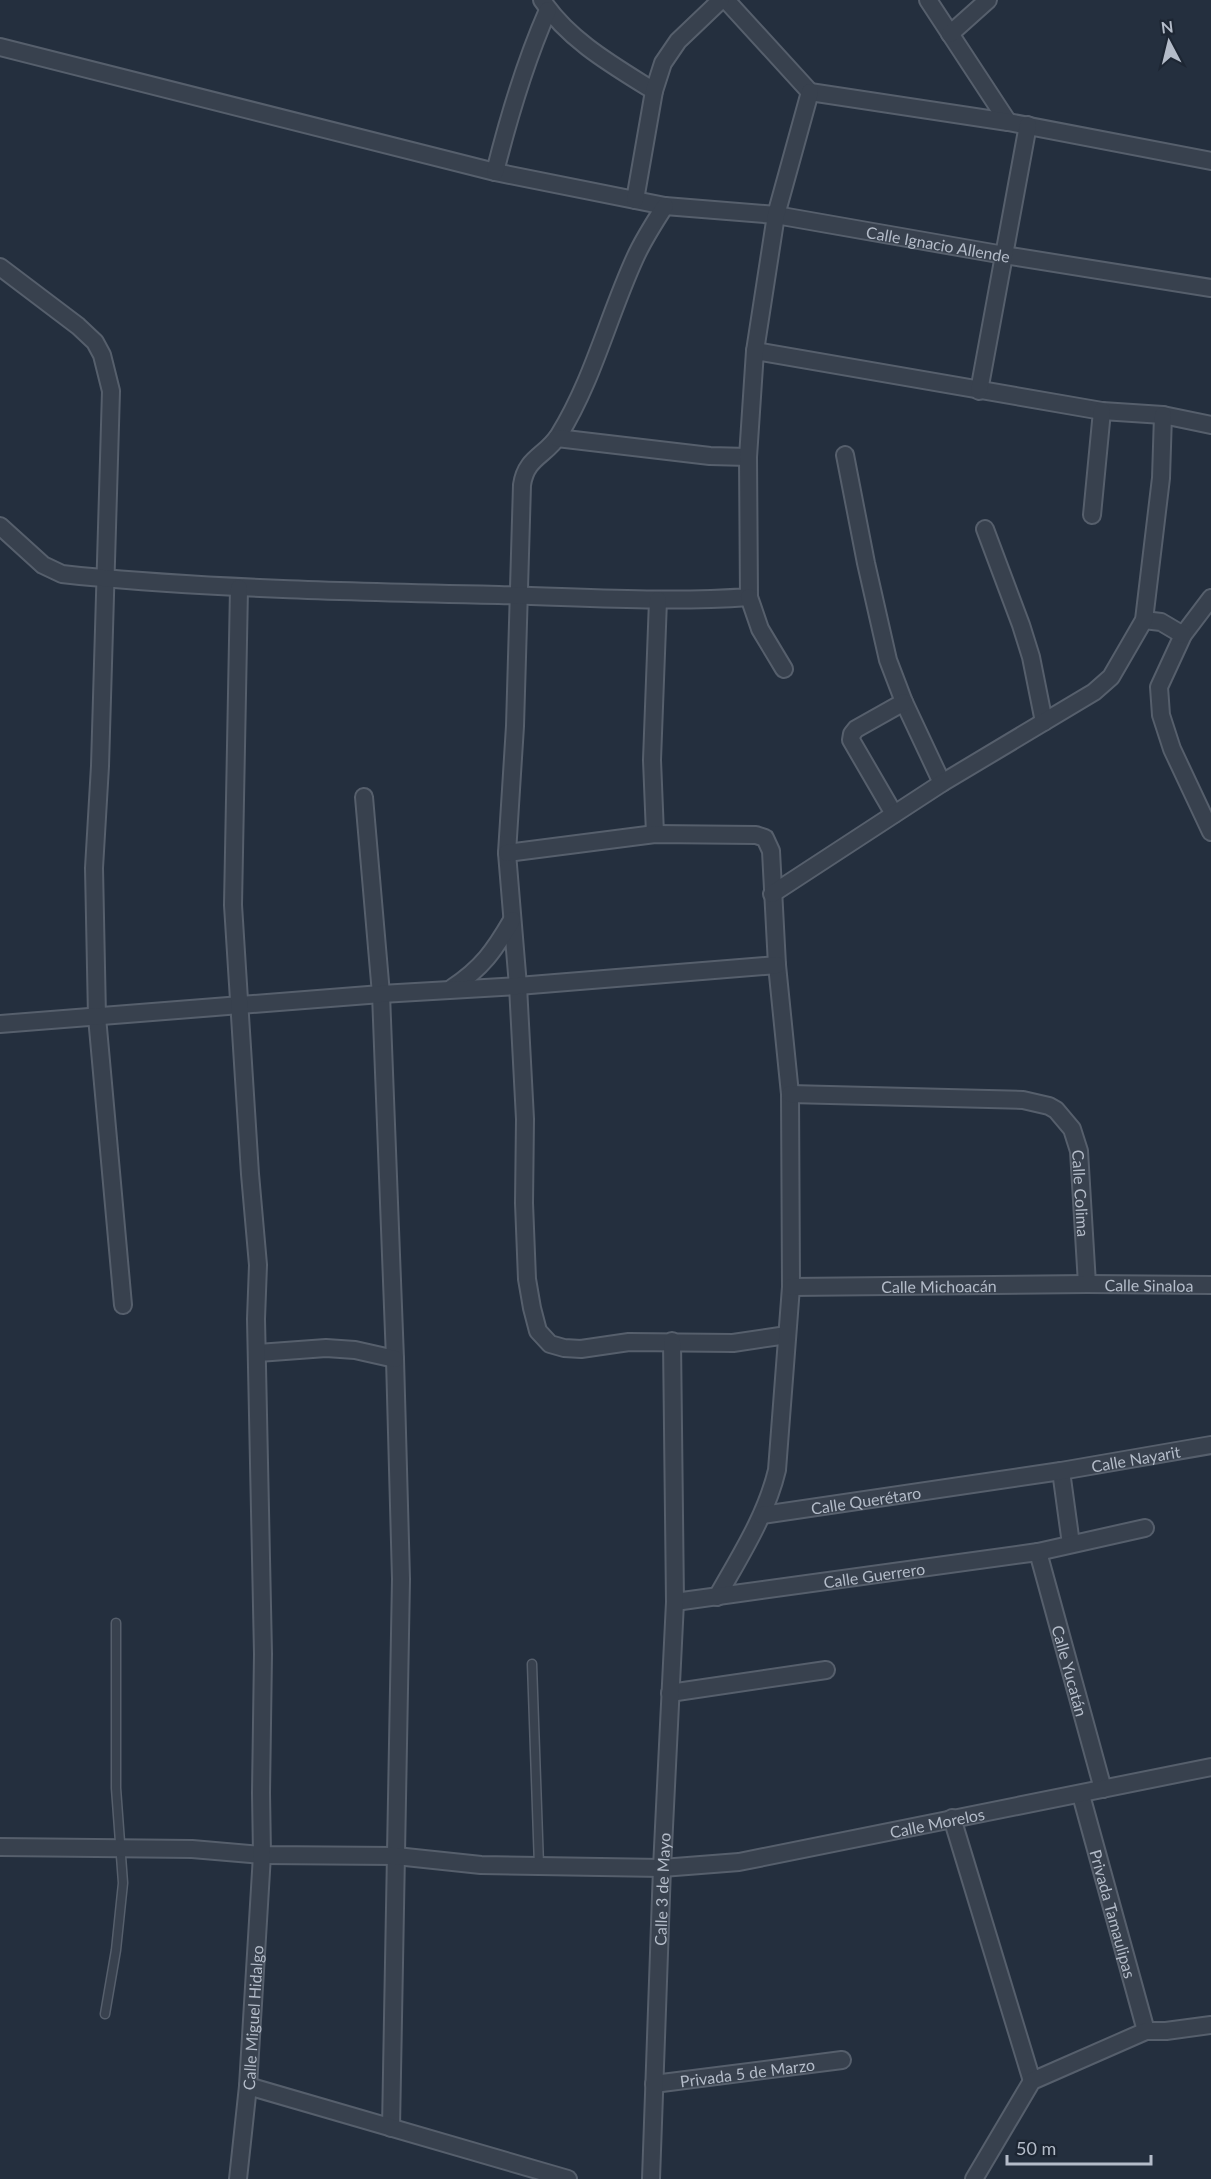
<svg xmlns="http://www.w3.org/2000/svg" width="1211" height="2179" font-family="Lato,sans-serif">
<rect width="100%" height="100%" fill="#242f3e"/>
<g fill="none" stroke-linecap="round" stroke-linejoin="round">
<defs>
<path id="service" d="M 532,1664 L 539,1866
M 105,2014 L 116,1950 L 123,1883 L 116,1788 L 116,1623"/>
<g id="minor">
<path d="M 542,0 C 568,40 614,66 654,91"/>
<path d="M 726,0 L 810,92"/>
<path d="M 928,0 L 1008,122"/>
<path d="M 950,34 L 988,0"/>
<path id="s1" d="M 0,47 L 495,172 L 665,206 L 776,215 L 1004,255 L 1211,288"/>
<path d="M 810,92 L 1008,122 L 1211,161"/>
<path d="M 495,172 C 509,116 525,62 548,10"/>
<path d="M 635,200 L 654,91 L 663,63 L 678,41 L 721,0"/>
<path d="M 665,206 C 654,223 643,240 635,258 C 608,317 593,380 559,435 C 546,456 526,457 522,485 L 515,726 L 507,853 L 518,986 L 525,1119 L 524,1203 L 527,1279 L 532,1308 L 538,1331 L 550,1344 L 564,1348 L 581,1349 L 629,1342 L 733,1343 L 787,1335"/>
<path d="M 0,267 L 78,326 L 95,342 L 102,355 L 111,391 L 100,766 L 94,868 L 97,1017 L 123,1305"/>
<path d="M 755,351 L 1102,411 L 1163,415 L 1211,425"/>
<path d="M 979,391 L 1028,125"/>
<path d="M 557,438 L 710,456 L 748,457"/>
<path d="M 845,455 L 866,563 L 888,660 L 904,702 L 942,783"/>
<path d="M 1092,515 L 1102,411"/>
<path d="M 0,526 L 43,565 L 62,574 L 80,576 C 219,589 359,592 499,595 C 582,597 666,603 749,597 L 748,457 L 755,351 L 776,215 L 810,92"/>
<path d="M 985,529 L 1021,625 L 1031,657 L 1044,722"/>
<path d="M 749,597 L 760,629 L 784,669"/>
<path d="M 1211,598 L 1183,635 L 1159,687 L 1161,715 L 1172,749 L 1211,832"/>
<path d="M 1144,620 L 1161,622 L 1183,635"/>
<path d="M 364,797 L 381,994 L 395,1359 L 401,1579 L 391,2128"/>
<path d="M 894,814 L 851,740 L 852,734 L 856,729 L 904,702"/>
<path d="M 655,834 L 652,760 L 658,600"/>
<path d="M 507,853 L 655,834 L 756,835 L 765,838 L 771,851 L 777,965 L 790,1094 L 791,1287 L 777,1470 C 766,1516 740,1556 717,1597"/>
<path d="M 772,894 L 942,783 L 1094,692 L 1111,677 L 1144,620 L 1161,478 L 1163,415"/>
<path d="M 452,988 C 482,968 494,951 512,920"/>
<path d="M 0,1024 L 381,994 L 518,986 L 777,965"/>
<path id="s2" d="M 790,1094 L 1023,1100 L 1049,1106 L 1056,1110 L 1072,1129 L 1079,1151 L 1087,1284"/>
<path id="s3" d="M 791,1287 L 1087,1284 L 1211,1285"/>
<path d="M 258,1353 L 326,1348 L 355,1350 L 395,1359"/>
<path d="M 1061,1471 L 1071,1544"/>
<path id="s4" d="M 762,1515 L 1061,1471 L 1211,1445"/>
<path id="s5" d="M 1038,1552 L 1103,1789"/>
<path id="s6" d="M 675,1602 L 1038,1552 L 1145,1528"/>
<path d="M 670,1693 L 826,1670"/>
<path id="s7" d="M 1081,1795 L 1146,2031"/>
<path d="M 952,1818 L 1032,2081"/>
<path id="s8" d="M 0,1847 L 192,1849 L 262,1855 L 396,1856 L 481,1865 L 662,1868 L 739,1862 L 1211,1767"/>
<path id="s9" d="M 654,2084 L 842,2060"/>
<path d="M 248,2086 L 568,2179"/>
<path id="s10" d="M 238,2179 L 248,2086 L 262,1855 L 261,1793 L 263,1654 L 256,1319 L 258,1265 L 250,1174 L 233,905 L 239,588"/>
<path id="s11" d="M 651,2179 L 662,1868 L 675,1602 L 672,1341"/>
<path d="M 974,2179 L 1032,2081 L 1146,2031 L 1166,2031 L 1211,2025"/>
</g>
</defs>
<use href="#service" stroke="#565f6c" stroke-width="11"/>
<use href="#minor" stroke="#565f6c" stroke-width="20"/>
<use href="#service" stroke="#38414e" stroke-width="8"/>
<use href="#minor" stroke="#38414e" stroke-width="16"/>
</g>
<g text-anchor="middle" dominant-baseline="central" stroke-width="6" stroke-linejoin="round" paint-order="stroke">
<g font-size="16" fill="#b4bcc9" stroke="#1d2633">
<text stroke="none"><textPath href="#s1" startOffset="960">Calle Ignacio Allende</textPath></text>
<text stroke="none"><textPath href="#s2" startOffset="358">Calle Colima</textPath></text>
<text stroke="none"><textPath href="#s3" startOffset="358">Calle Sinaloa</textPath></text>
<text stroke="none"><textPath href="#s3" startOffset="148">Calle Michoacán</textPath></text>
<text stroke="none"><textPath href="#s4" startOffset="378">Calle Nayarit</textPath></text>
<text stroke="none"><textPath href="#s4" startOffset="105">Calle Querétaro</textPath></text>
<text stroke="none"><textPath href="#s6" startOffset="201">Calle Guerrero</textPath></text>
<text stroke="none"><textPath href="#s5" startOffset="123">Calle Yucatán</textPath></text>
<text stroke="none"><textPath href="#s8" startOffset="942">Calle Morelos</textPath></text>
<text stroke="none"><textPath href="#s11" startOffset="290">Calle 3 de Mayo</textPath></text>
<text stroke="none"><textPath href="#s7" startOffset="123">Privada Tamaulipas</textPath></text>
<text stroke="none"><textPath href="#s10" startOffset="162">Calle Miguel Hidalgo</textPath></text>
<text stroke="none"><textPath href="#s9" startOffset="94">Privada 5 de Marzo</textPath></text>
</g>
</g>
<g transform="translate(1169 42) rotate(353)" stroke="#1d2633" stroke-width="4.5" paint-order="stroke">
<path d="M0-4.5L10 22L0 15L-10 22Z" fill="#b4bcc9"/>
<text y="-9" font-size="16" font-weight="bold" text-anchor="middle" fill="#b4bcc9">N</text>
</g>
<path d="M1007 2155v9h144v-9" fill="none" stroke="#b4bcc9" stroke-width="3"/>
<text x="1016" y="2155" font-size="18" fill="#b4bcc9" stroke="#1d2633" stroke-width="4.5" paint-order="stroke">50 m</text>
</svg>
